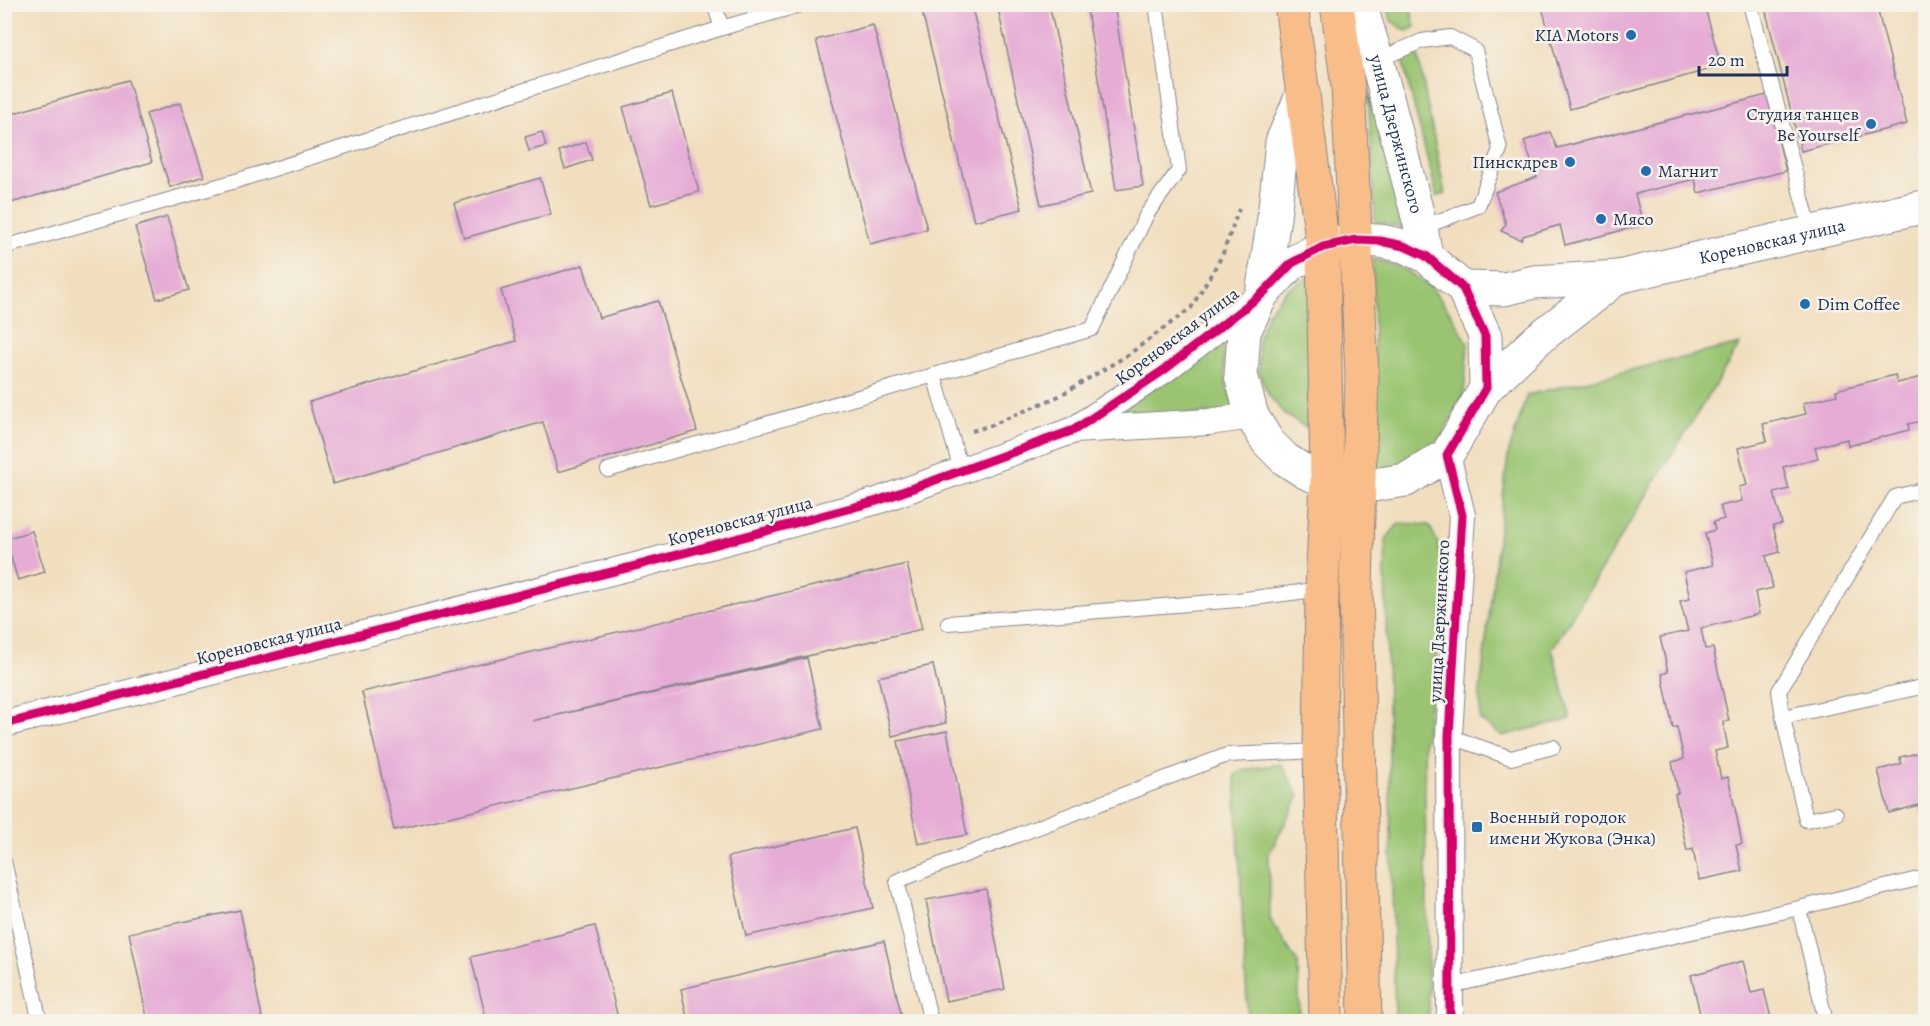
<svg xmlns="http://www.w3.org/2000/svg" width="1930" height="1026" font-family="Alegreya,serif">
<rect width="100%" height="100%" fill="#f7f3e8"/>
<filter id="ink" filterUnits="userSpaceOnUse"><feTurbulence type="fractalNoise" baseFrequency=".0167" numOctaves="2"/><feDisplacementMap in="SourceGraphic" scale="12" xChannelSelector="R" yChannelSelector="G"/><feConvolveMatrix kernelMatrix="1 2 1 2 8 2 1 2 1" color-interpolation-filters="sRGB"/></filter>
<filter id="wash" filterUnits="userSpaceOnUse"><feTurbulence type="fractalNoise" baseFrequency=".008" numOctaves="4" result="noise"/><feDisplacementMap in="SourceGraphic" scale="24" xChannelSelector="R" yChannelSelector="G"/><feGaussianBlur stdDeviation="1.35" result="paint"/><feColorMatrix in="noise" values="0 0 0 0 0 0 0 0 0 0 0 0 0 0 0 0 0 1.4 0 .05"/><feComposite in="paint" operator="in"/></filter>
<g filter="url(#wash)">
<rect width="100%" height="100%" fill="#f1debe"/>
<path fill="#9ac471" stroke="#5a7a68" stroke-width="1.5" d="M 1387,5 L 1410,5 L 1415,27 L 1407,31 L 1391,21 Z
M 1418,56 L 1445,194 L 1437,196 L 1402,59 Z
M 1368,93 L 1416,231 L 1375,222 Z
M 1373,259 L 1401,267 L 1430,286 L 1452,315 L 1468,344 L 1464,394 L 1440,439 L 1413,463 L 1375,478 Z
M 1310,277 L 1309,429 L 1285,415 L 1268,394 L 1259,372 L 1258,339 L 1268,312 L 1287,289 Z
M 1228,328 L 1223,354 L 1227,388 L 1239,411 L 1105,421 Z
M 1740,344 L 1552,649 L 1571,719 L 1502,736 L 1480,720 L 1480,691 L 1508,455 L 1527,395 Z
M 1399,523 L 1429,525 L 1437,541 L 1446,587 L 1424,745 L 1429,1021 L 1395,1021 L 1385,568 L 1386,539 Z
M 1281,764 L 1299,796 L 1269,854 L 1270,920 L 1298,963 L 1300,1021 L 1248,1021 L 1235,775 L 1242,770 Z"/>
<g id="blocks">
<path fill="#e6acd6" d="M 920,4 L 971,4 L 1022,209 L 974,221 Z
M 997,4 L 1049,4 L 1091,194 L 1041,205 Z
M 1086,4 L 1114,4 L 1143,186 L 1116,190 Z
M 1541,4 L 1704,4 L 1721,66 L 1570,109 Z
M 1764,4 L 1876,4 L 1907,124 L 1801,151 Z
M 873,25 L 927,229 L 870,244 L 816,40 Z
M 128,80 L 152,162 L 4,205 L 4,116 Z
M 672,93 L 699,192 L 651,205 L 623,107 Z
M 1767,95 L 1786,171 L 1698,193 L 1695,179 L 1635,194 L 1643,225 L 1565,245 L 1560,225 L 1523,236 L 1521,240 L 1501,231 L 1506,224 L 1495,192 L 1537,177 L 1524,141 L 1550,132 L 1557,148 Z
M 180,103 L 204,176 L 170,187 L 146,114 Z
M 542,132 L 546,146 L 529,151 L 525,137 Z
M 586,142 L 592,160 L 565,169 L 559,151 Z
M 540,178 L 551,214 L 464,238 L 454,203 Z
M 167,217 L 189,290 L 157,299 L 135,227 Z
M 583,265 L 599,318 L 658,301 L 697,431 L 558,472 L 543,422 L 333,484 L 309,402 L 516,341 L 501,290 Z
M 1895,375 L 1897,383 L 1926,376 L 1926,420 L 1908,424 L 1909,430 L 1848,446 L 1847,439 L 1815,447 L 1818,458 L 1783,467 L 1789,489 L 1774,493 L 1782,524 L 1773,526 L 1780,552 L 1766,556 L 1773,588 L 1755,592 L 1759,614 L 1701,628 L 1705,649 L 1713,648 L 1729,721 L 1723,722 L 1728,748 L 1715,751 L 1721,779 L 1728,777 L 1736,813 L 1742,844 L 1736,845 L 1742,871 L 1699,880 L 1693,849 L 1687,851 L 1675,794 L 1678,793 L 1672,762 L 1684,759 L 1677,727 L 1673,728 L 1662,674 L 1668,672 L 1660,637 L 1688,631 L 1680,601 L 1690,599 L 1684,572 L 1713,565 L 1705,533 L 1715,530 L 1713,522 L 1724,519 L 1720,506 L 1742,501 L 1739,487 L 1747,485 L 1738,448 L 1767,441 L 1763,424 L 1806,414 L 1803,403 L 1837,395 L 1836,390 Z
M 32,531 L 45,572 L 18,580 L 5,539 Z
M 907,564 L 922,629 L 532,721 L 807,658 L 823,729 L 394,830 L 362,692 Z
M 933,665 L 946,723 L 892,736 L 878,677 Z
M 947,731 L 967,835 L 918,844 L 898,741 Z
M 1926,751 L 1926,812 L 1921,813 L 1919,805 L 1889,813 L 1878,770 L 1901,764 L 1900,757 Z
M 855,828 L 873,908 L 746,936 L 728,857 Z
M 986,889 L 1005,989 L 946,1001 L 926,900 Z
M 240,910 L 263,1022 L 148,1022 L 129,933 Z
M 595,926 L 619,1022 L 487,1022 L 471,957 Z
M 884,941 L 903,1022 L 688,1022 L 681,989 Z
M 1743,961 L 1751,993 L 1764,990 L 1772,1022 L 1702,1022 L 1691,975 Z"/>
</g>
</g>
<g filter="url(#ink)">
<use href="#blocks" fill-opacity="0" stroke="#86868e" stroke-width="1.5"/>
<g fill="none" stroke-linecap="round" stroke-linejoin="round">
<defs>
<path id="service" d="M 714,4 L 722,28
M 1750,4 L 1811,232
M 1377,60 L 1422,41 L 1450,37 L 1475,50 L 1500,149 L 1478,206 L 1421,228
M 4,247 L 239,180 L 722,28 L 803,4
M 934,375 L 961,470
M 608,470 L 1092,329 L 1147,214 L 1179,170 L 1156,4
M 948,623 L 1238,600 L 1322,589
M 1783,717 L 1779,691 L 1895,497 L 1926,489
M 1449,736 L 1511,758 L 1553,747
M 1836,814 L 1806,820 L 1783,717 L 1926,686
M 4,861 L 40,1022
M 1799,908 L 1826,1022
M 1450,986 L 1799,908 L 1926,877
M 931,1022 L 897,881 L 1227,755 L 1320,751"/>
<path id="minor" d="M 1074,430 L 1209,422 L 1252,416
M 1447,455 L 1462,515 L 1449,736 L 1450,1022
M 4,724 L 639,565 L 877,501 L 1074,430 L 1164,370 L 1261,295"/>
<g id="tertiary">
<path id="s1" d="M 1360,4 L 1377,60 L 1421,228 L 1426,256"/>
<path id="s2" d="M 1463,288 L 1504,289 L 1534,282 L 1618,277 L 1926,206"/>
<path d="M 1262,294 L 1292,263 L 1323,247 L 1356,240 L 1380,241 L 1404,246 L 1426,256 L 1463,288 L 1485,336 L 1486,388 L 1447,455 L 1406,480 L 1360,487 L 1327,481 L 1305,472 L 1285,459 L 1268,442 L 1252,416 L 1241,375 L 1244,332 L 1262,294 L 1274,218 L 1282,142 L 1303,93"/>
<path d="M 1486,388 L 1538,339 L 1618,277"/>
</g>
<path id="primary" d="M 1291,4 L 1323,247 L 1327,481 L 1322,589 L 1320,751 L 1326,1022
M 1337,4 L 1348,87 L 1362,375 L 1356,587 L 1365,1022"/>
</defs>
<use href="#service" stroke="#86868e" stroke-width="16"/>
<use href="#minor" stroke="#86868e" stroke-width="28"/>
<use href="#tertiary" stroke="#86868e" stroke-width="35"/>
<use href="#primary" stroke="#86868e" stroke-width="35"/>
<path stroke="#86868e" stroke-width="4" stroke-dasharray="4.5 4.5" stroke-linecap="butt" d="M 972,431 L 992,425 L 1059,396 L 1128,355 L 1191,308 L 1222,256 L 1239,209"/>
<use href="#service" stroke="#fff" stroke-width="14"/>
<use href="#minor" stroke="#fff" stroke-width="26"/>
<use href="#tertiary" stroke="#fff" stroke-width="33"/>
<use href="#primary" stroke="#f8bd89" stroke-width="33"/>
<defs>
<path id="cycleway" d="M 4,724 L 639,565 L 877,501 L 1074,430 L 1164,370 L 1262,294 L 1292,263 L 1323,247 L 1356,240 L 1380,241 L 1404,246 L 1426,256 L 1463,288 L 1485,336 L 1486,388 L 1447,455 L 1462,515 L 1449,736 L 1450,1022"/>
</defs>
<use href="#cycleway" stroke="#f7f3e8" stroke-width="13"/>
<use href="#cycleway" stroke="#d6006c" stroke-width="9"/>
</g>
</g>
<g fill="#1f6fb2" stroke="#f7f3e8" stroke-width="2">
<circle cx="1631" cy="35" r="6"/>
<circle cx="1871" cy="124" r="6"/>
<circle cx="1570" cy="162" r="6"/>
<circle cx="1646" cy="171" r="6"/>
<circle cx="1601" cy="219" r="6"/>
<circle cx="1805" cy="304" r="6"/>
<rect x="1471" y="821" width="12" height="12" rx="3"/>
</g>
<g text-anchor="middle" dominant-baseline="central" stroke-width="5" stroke-linejoin="round" paint-order="stroke">
<g font-size="18" fill="#1b2f5e" stroke="#f7f3e8" text-anchor="start">
<text x="1619" y="35" text-anchor="end">KIA Motors</text>
<text x="1859" y="114" text-anchor="end">Студия танцев<tspan x="1859" dy="21">Be Yourself</tspan></text>
<text x="1558" y="162" text-anchor="end">Пинскдрев</text>
<text x="1658" y="171">Магнит</text>
<text x="1613" y="219">Мясо</text>
<text x="1817" y="304">Dim Coffee</text>
<text x="1489" y="817">Военный городок<tspan x="1489" dy="21">имени Жукова (Энка)</tspan></text>
</g>
<g font-size="18" fill="#1b2f5e" stroke="#f7f3e8">
<text stroke="none"><textPath href="#s1" startOffset="135">улица Дзержинского</textPath></text>
<text stroke="none"><textPath href="#s2" startOffset="314">Кореновская улица</textPath></text>
<text transform="translate(1177 336) rotate(-37)">Кореновская улица</text>
<text transform="translate(740 521) rotate(-15)">Кореновская улица</text>
<text transform="translate(1439 621) rotate(-87)">улица Дзержинского</text>
<text transform="translate(269 641) rotate(-14)">Кореновская улица</text>
</g>
</g>
<rect width="1930" height="1026" fill="none" stroke="#f7f3e8" stroke-width="24"/>
<path d="M1699 66v9h88v-9" fill="none" stroke="#1b2f5e" stroke-width="3"/>
<text x="1708" y="66" font-size="18" fill="#1b2f5e" stroke="#f7f3e8" stroke-width="4.5" paint-order="stroke">20 m</text>
</svg>
